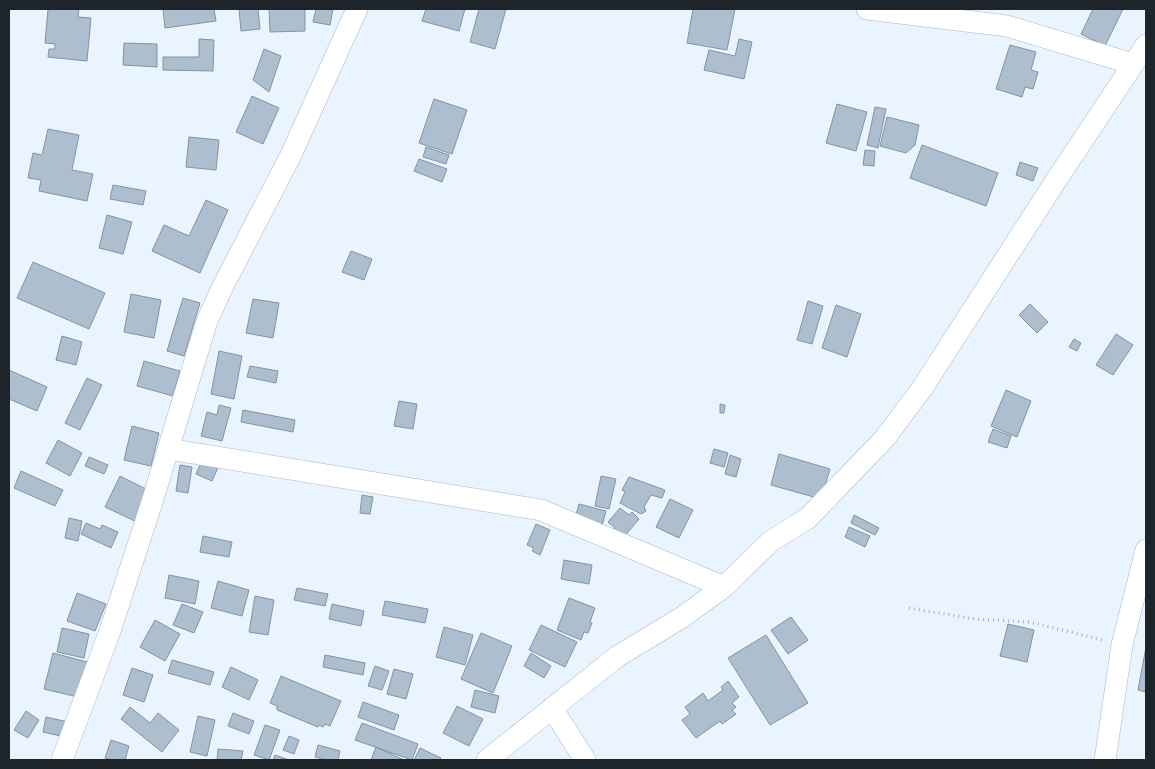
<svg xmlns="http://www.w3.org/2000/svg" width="1155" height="769" font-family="Rubik,sans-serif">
<rect width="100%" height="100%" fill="#e9f4fe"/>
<path fill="#adbfce" stroke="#8293a2" d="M 48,9 L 79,9 L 78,17 L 91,18 L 87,61 L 48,57 L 49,49 L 55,49 L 55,44 L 45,43 Z
M 163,9 L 214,9 L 216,21 L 165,28 Z
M 239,9 L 258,9 L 260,29 L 241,31 Z
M 269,9 L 305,9 L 305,31 L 270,32 Z
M 316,9 L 333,9 L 330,25 L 313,22 Z
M 426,9 L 465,9 L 459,31 L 422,21 Z
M 479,9 L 506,9 L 495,49 L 470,42 Z
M 693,9 L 735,9 L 727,50 L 687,43 Z
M 1093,9 L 1123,9 L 1105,46 L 1081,34 Z
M 199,39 L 214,40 L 213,71 L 163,70 L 163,57 L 199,57 Z
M 739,39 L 752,42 L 744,79 L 704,70 L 709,50 L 735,56 Z
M 124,43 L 157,44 L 157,67 L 123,65 Z
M 1010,45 L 1036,52 L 1031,70 L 1038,72 L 1033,89 L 1025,87 L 1022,97 L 996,89 Z
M 264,49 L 281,56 L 269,92 L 253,80 Z
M 252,96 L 279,108 L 263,144 L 236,132 Z
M 434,99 L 467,110 L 452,154 L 419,143 Z
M 837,104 L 867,112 L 856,151 L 826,143 Z
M 875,107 L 886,109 L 878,148 L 867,145 Z
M 887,117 L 919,125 L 915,145 L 906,153 L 880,146 Z
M 48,129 L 79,135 L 72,170 L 93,174 L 87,201 L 39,191 L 41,180 L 28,178 L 33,153 L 42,155 Z
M 189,137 L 219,140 L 216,170 L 186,167 Z
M 922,145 L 998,173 L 986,206 L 910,178 Z
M 426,147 L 449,155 L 446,164 L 423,157 Z
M 865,150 L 875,151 L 874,166 L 863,165 Z
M 419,159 L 447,169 L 442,182 L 414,171 Z
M 1020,162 L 1038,168 L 1033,181 L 1016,175 Z
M 113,185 L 146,191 L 143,205 L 110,199 Z
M 206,200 L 228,210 L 200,273 L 152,251 L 164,225 L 189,236 Z
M 107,215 L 132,222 L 123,254 L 99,248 Z
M 351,251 L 372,259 L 364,280 L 342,272 Z
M 33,262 L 105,293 L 89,329 L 17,298 Z
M 131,294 L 161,300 L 154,338 L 124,332 Z
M 183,298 L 200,303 L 184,356 L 167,351 Z
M 253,299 L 279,303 L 273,338 L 246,333 Z
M 808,301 L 823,306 L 812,344 L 797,340 Z
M 1030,304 L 1048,322 L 1037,333 L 1019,315 Z
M 836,305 L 861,314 L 847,357 L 822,348 Z
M 1116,334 L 1133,345 L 1113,375 L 1096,365 Z
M 62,336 L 82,342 L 76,365 L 56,360 Z
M 1074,339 L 1081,343 L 1077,351 L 1069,347 Z
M 219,351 L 242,356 L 234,399 L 211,394 Z
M 144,361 L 180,371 L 173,396 L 137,386 Z
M 250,366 L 278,371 L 276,383 L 247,377 Z
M 9,370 L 47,387 L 37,411 L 9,399 Z
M 87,378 L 102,385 L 80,430 L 65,423 Z
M 1006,390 L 1031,401 L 1017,437 L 991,426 Z
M 399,401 L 417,404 L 413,429 L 394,426 Z
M 720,404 L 725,405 L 724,413 L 720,413 Z
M 219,405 L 231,408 L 222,441 L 201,436 L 207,412 L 217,415 Z
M 243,410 L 295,420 L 293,432 L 241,422 Z
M 132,426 L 159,433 L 151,466 L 124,460 Z
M 993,429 L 1011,436 L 1007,448 L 988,442 Z
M 58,440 L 82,453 L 70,476 L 46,463 Z
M 714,449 L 728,453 L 724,467 L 710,463 Z
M 779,454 L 830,469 L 821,499 L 771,485 Z
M 730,455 L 741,459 L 736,477 L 725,474 Z
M 204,456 L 220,463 L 212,481 L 196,474 Z
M 89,457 L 108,465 L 104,474 L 85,466 Z
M 180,465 L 192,467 L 188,493 L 176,491 Z
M 21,471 L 63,490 L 55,506 L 14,488 Z
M 120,476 L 154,493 L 139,523 L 105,507 Z
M 601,476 L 616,479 L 609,509 L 595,506 Z
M 629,477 L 665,490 L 662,498 L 651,495 L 644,507 L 646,511 L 641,514 L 620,503 L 625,492 L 622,490 Z
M 362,495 L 373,497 L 370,514 L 360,513 Z
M 670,499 L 693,510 L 679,538 L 656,527 Z
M 579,504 L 606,511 L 601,529 L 574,522 Z
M 620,508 L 629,515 L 632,512 L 639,519 L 623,538 L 613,530 L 615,528 L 608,522 Z
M 854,515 L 879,528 L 875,535 L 851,523 Z
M 69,518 L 82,521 L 78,541 L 65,538 Z
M 86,523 L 100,529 L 102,525 L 118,532 L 111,548 L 81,534 Z
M 536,524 L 550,530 L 540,555 L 532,551 L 534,548 L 527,545 Z
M 849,527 L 870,536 L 865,547 L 845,537 Z
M 203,536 L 232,542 L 229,557 L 200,552 Z
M 564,560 L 592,565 L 589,584 L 561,579 Z
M 169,575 L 199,581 L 195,604 L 165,598 Z
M 218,581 L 249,590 L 242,616 L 211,608 Z
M 297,588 L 328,594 L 325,606 L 294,600 Z
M 77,593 L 106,604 L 95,631 L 67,621 Z
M 255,596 L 274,600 L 268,635 L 249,632 Z
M 569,598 L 595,608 L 590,622 L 592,623 L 588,633 L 584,632 L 581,640 L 557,630 Z
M 385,601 L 428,609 L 425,623 L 382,615 Z
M 182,604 L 203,612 L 194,633 L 173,625 Z
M 332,604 L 364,611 L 361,626 L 329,619 Z
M 791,617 L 808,640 L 788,654 L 771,630 Z
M 155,620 L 180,634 L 165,661 L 140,647 Z
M 1008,624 L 1034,630 L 1027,662 L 1000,656 Z
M 541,625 L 577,642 L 565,667 L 529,650 Z
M 444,627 L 473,635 L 465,665 L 436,657 Z
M 62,628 L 89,634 L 84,658 L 57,652 Z
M 481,633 L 512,646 L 493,693 L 461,679 Z
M 766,635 L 808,703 L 770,725 L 728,658 Z
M 1146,647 L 1146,692 L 1138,690 Z
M 53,653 L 91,663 L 82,698 L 44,689 Z
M 531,653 L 551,666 L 544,678 L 524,666 Z
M 325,655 L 365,663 L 363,675 L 323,667 Z
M 172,660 L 214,672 L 210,685 L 168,673 Z
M 375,666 L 389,671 L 382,690 L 368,686 Z
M 231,667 L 258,680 L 249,700 L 222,687 Z
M 132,668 L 153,675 L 144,702 L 123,695 Z
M 394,669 L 413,674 L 406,699 L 387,694 Z
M 281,676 L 341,701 L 330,726 L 325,724 L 323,727 L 319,725 L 318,727 L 277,710 L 277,706 L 270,703 Z
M 728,681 L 739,697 L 732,703 L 736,707 L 732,710 L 736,714 L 722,724 L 720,721 L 696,738 L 682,720 L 690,714 L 685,707 L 703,693 L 708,701 L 723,690 L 721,687 Z
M 475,690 L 499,696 L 495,713 L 471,707 Z
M 363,702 L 399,715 L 394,730 L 358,717 Z
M 457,706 L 483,719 L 469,746 L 443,733 Z
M 130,707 L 150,723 L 158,713 L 179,730 L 162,752 L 121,719 Z
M 26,711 L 39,720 L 28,738 L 14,730 Z
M 233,713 L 254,721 L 249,734 L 228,726 Z
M 198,716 L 215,720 L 207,756 L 190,752 Z
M 46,717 L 68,722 L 65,737 L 43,732 Z
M 362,723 L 418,744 L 412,760 L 355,740 Z
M 265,725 L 280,730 L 269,760 L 254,755 Z
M 289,736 L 299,740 L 294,754 L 283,750 Z
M 111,740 L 129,746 L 125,760 L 112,760 L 105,758 Z
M 318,745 L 340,751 L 338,760 L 326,760 L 315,757 Z
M 376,747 L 404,760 L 371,760 Z
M 420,748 L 441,758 L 440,760 L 414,760 Z
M 218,749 L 243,751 L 241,760 L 217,760 Z
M 275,755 L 289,760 L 273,760 Z"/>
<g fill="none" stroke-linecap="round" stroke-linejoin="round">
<defs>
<path id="minor" d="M 867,9 L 1007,26 L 1133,64
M 168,449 L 541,510 L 724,587
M 552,708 L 585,760
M 62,760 L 110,631 L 153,499 L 207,321 L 222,288 L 290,157 L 357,9
M 487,760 L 618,656 L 681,618 L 724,587 L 771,541 L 808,518 L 885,438 L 923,387 L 1055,182 L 1146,45
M 1105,760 L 1122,645 L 1146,550"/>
</defs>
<use href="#minor" stroke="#a7b8c8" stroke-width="22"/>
<path stroke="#a6afb8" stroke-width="3" stroke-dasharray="1 4" stroke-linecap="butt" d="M 909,608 L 975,619 L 1029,622 L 1103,640"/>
<use href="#minor" stroke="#fff" stroke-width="21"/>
</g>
<rect width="1155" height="769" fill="none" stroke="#1d242a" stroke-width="20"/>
</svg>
